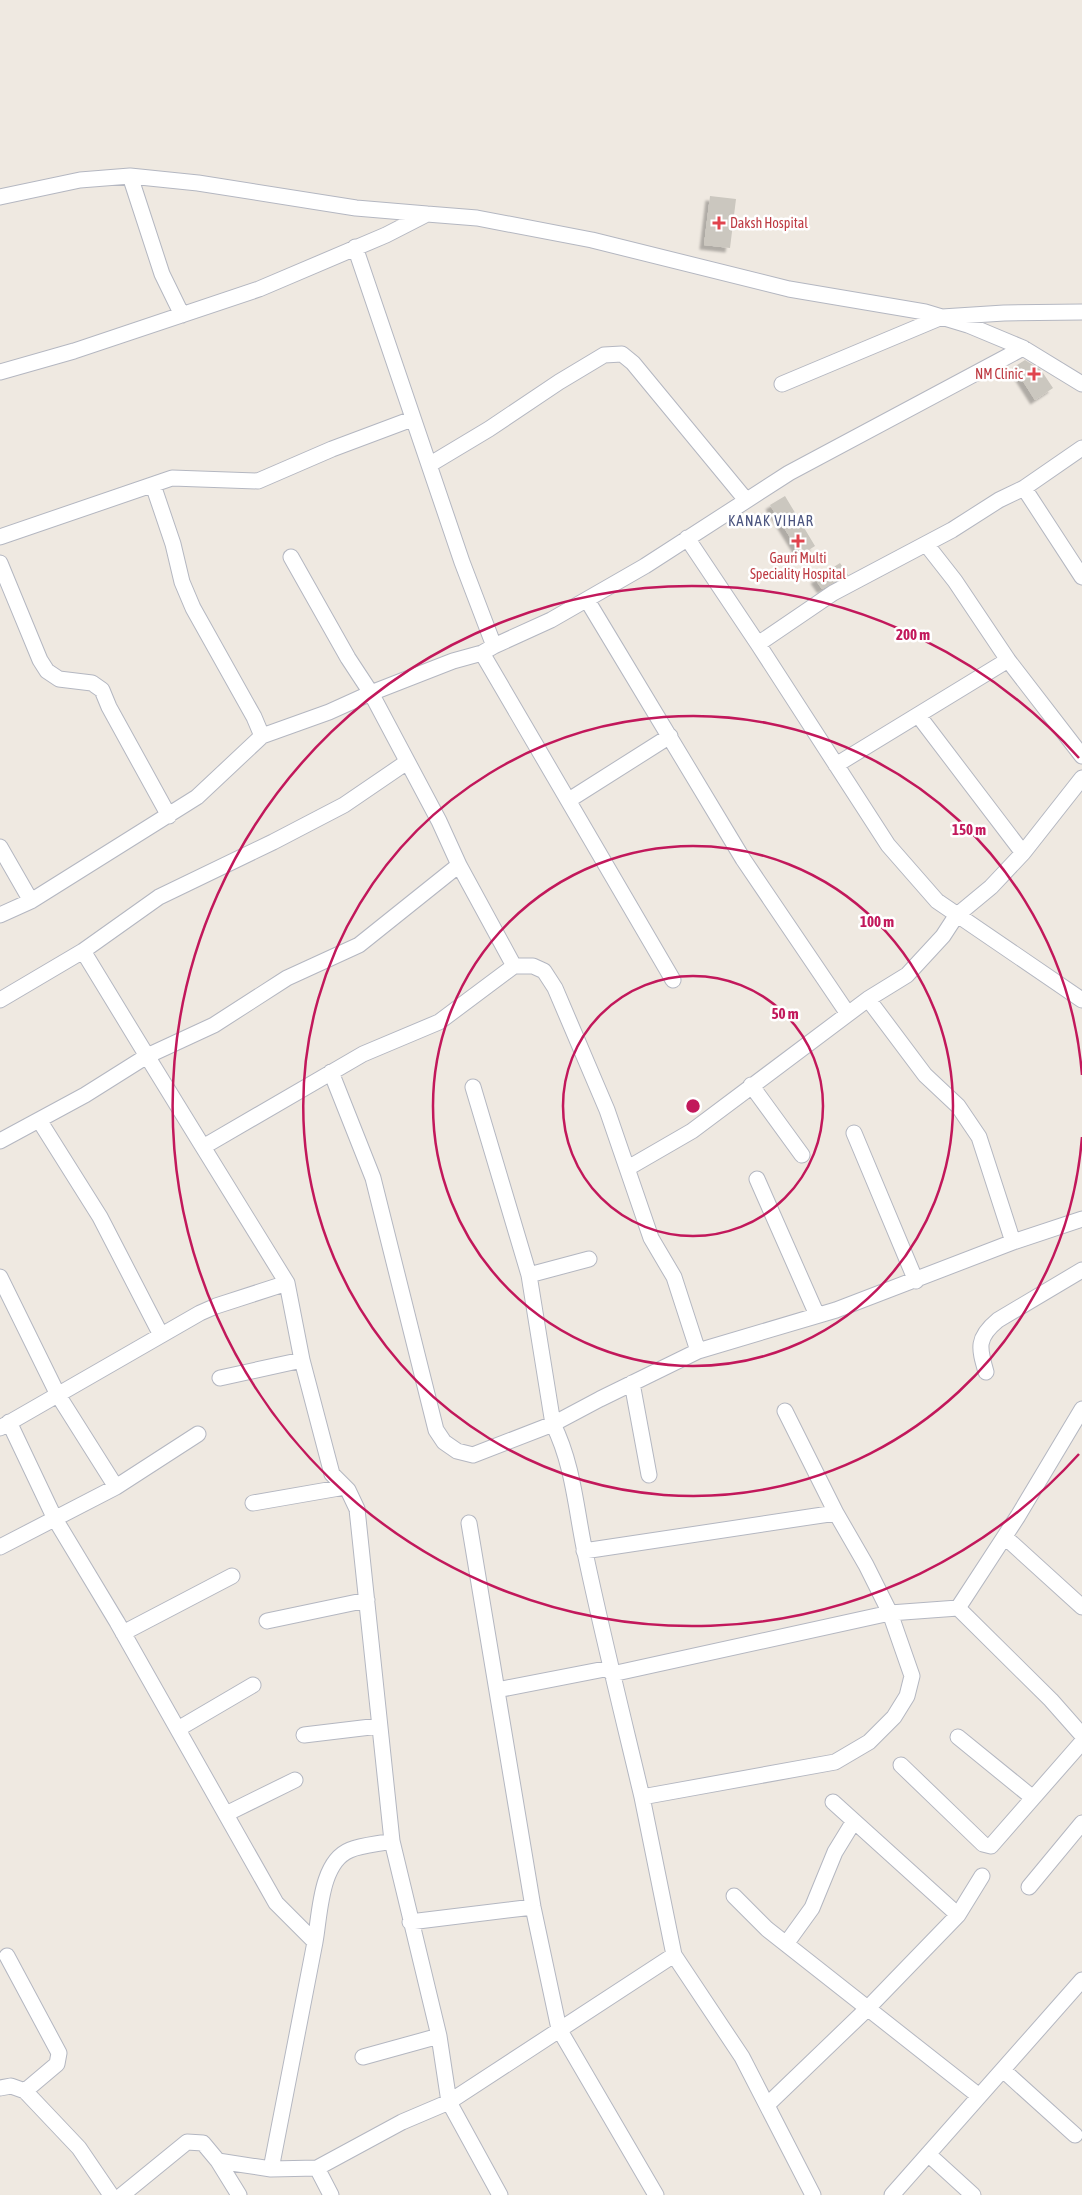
<svg xmlns="http://www.w3.org/2000/svg" width="1082" height="2195" font-family="'Asap Condensed',sans-serif">
<defs>
<filter id="shadow"><feDropShadow dx="-4.5" dy="4.5" stdDeviation="1" flood-color="#0004"/></filter>
</defs>
<rect width="100%" height="100%" fill="#efe9e1"/>
<path fill="#cbc7bf" filter="url(#shadow)" d="M 710,196 L 736,199 L 730,248 L 704,245 Z
M 1025,360 L 1041,370 L 1053,388 L 1035,400 L 1014,367 Z
M 785,496 L 815,546 L 801,555 L 770,505 Z
M 840,563 L 848,575 L 822,589 L 815,579 Z"/>
<g fill="none" stroke-linecap="round" stroke-linejoin="round">
<defs>
<path id="minor" d="M 130,176 L 162,274 L 182,315
M 0,197 L 80,180 L 130,176 L 198,183 L 356,208 L 427,214
M 355,247 L 462,562 L 494,646
M 1023,348 L 789,473 L 645,566 L 551,620 L 494,646 L 482,653 L 453,661 L 371,693 L 439,821 L 459,865 L 359,945 L 287,978 L 214,1025 L 147,1056 L 203,1147 L 363,1054 L 439,1022 L 514,966 L 533,966 L 544,971 L 555,988 L 607,1110 L 651,1238 L 674,1277 L 698,1351 L 836,1310 L 1013,1242 L 1082,1219
M 0,372 L 74,351 L 259,289 L 386,235 L 427,214 L 477,218 L 592,240 L 789,289 L 925,312 L 968,325 L 1023,348 L 1082,384
M 782,384 L 942,317 L 1004,313 L 1082,312
M 429,465 L 489,429 L 559,382 L 604,355 L 622,354 L 633,363 L 746,500
M 1024,488 L 1082,448
M 0,537 L 172,478 L 258,481 L 332,449 L 412,419
M 687,538 L 758,644 L 888,845 L 937,901 L 1082,1000
M 926,544 L 955,581 L 1008,660 L 1082,756
M 0,563 L 40,660 L 47,671 L 59,679 L 92,683 L 102,690 L 109,707 L 169,816
M 587,600 L 743,859 L 848,1014
M 758,644 L 833,593 L 952,530 L 999,500 L 1024,488 L 1082,577
M 482,653 L 673,980
M 918,715 L 1023,853
M 262,736 L 329,712 L 371,693 L 348,658 L 291,557
M 836,765 L 1008,660
M 569,800 L 670,736
M 0,847 L 31,901
M 459,865 L 514,966
M 0,915 L 31,901 L 197,797 L 262,736 L 254,717 L 193,608 L 182,582 L 173,544 L 153,485
M 0,1000 L 83,951 L 159,897 L 273,842 L 344,805 L 407,762
M 331,1072 L 373,1178 L 436,1430 L 444,1442 L 457,1451 L 473,1455 L 553,1424 L 600,1399 L 698,1351
M 751,1085 L 802,1155
M 473,1087 L 529,1275 L 553,1424 C 574,1466 576,1512 586,1557 C 603,1637 623,1717 642,1797
M 39,1120 L 100,1217 L 161,1335
M 854,1133 L 916,1281
M 0,1141 L 85,1095 L 147,1056 L 83,951
M 203,1147 L 287,1283 L 302,1360 L 332,1474 L 348,1490 L 357,1509 L 392,1841 L 439,2036 L 449,2102 L 500,2195
M 628,1168 L 692,1131 L 868,999
M 757,1179 L 817,1315
M 1013,1242 L 979,1137 L 958,1106 L 925,1075 L 868,999 L 907,975 L 943,936 L 956,916 L 991,887 L 1023,853 L 1082,778
M 529,1275 L 589,1259
M 0,1277 L 58,1395 L 116,1487 L 0,1547
M 986,1372 C 979,1348 976,1338 998,1320 L 1082,1270
M 220,1378 L 302,1360
M 632,1383 L 649,1475
M 1082,1409 L 1018,1516 L 958,1608 L 1051,1700 L 1082,1735
M 785,1411 L 836,1513
M 9,1422 L 55,1519 L 117,1622 L 276,1903 L 315,1942 L 271,2169
M 0,1428 L 200,1313 L 216,1306 L 287,1283
M 116,1487 L 198,1434
M 253,1503 L 345,1487
M 469,1523 L 533,1907 L 559,2029 L 656,2195
M 1005,1537 L 1082,1607
M 584,1551 L 836,1513 L 866,1565 L 890,1613 L 612,1674
M 267,1621 L 367,1600
M 123,1633 L 232,1576
M 497,1690 L 610,1668
M 178,1729 L 253,1685
M 304,1735 L 379,1726
M 958,1737 L 1033,1798
M 901,1765 L 983,1844 L 991,1846 L 1082,1742
M 833,1802 L 958,1915
M 226,1814 L 295,1780
M 1029,1887 L 1082,1823
M 734,1896 L 767,1929 L 979,2096
M 410,1922 L 533,1907
M 315,1942 C 320,1915 320,1862 350,1850 C 362,1845 379,1844 392,1841
M 786,1944 L 812,1908 L 835,1852 L 854,1821
M 674,1955 L 642,1797 L 835,1762 L 869,1742 L 894,1717 L 907,1696 L 912,1676 L 890,1613 L 958,1608
M 7,1956 L 59,2053 L 57,2064 L 25,2091
M 363,2057 L 439,2036
M 1003,2070 L 1075,2135
M 0,2088 L 11,2086 L 25,2091 L 79,2148 L 111,2195
M 767,2105 L 867,2009 L 958,1915 L 982,1876
M 928,2154 L 973,2195
M 218,2161 L 239,2195
M 317,2168 L 331,2195
M 122,2195 L 187,2142 L 203,2143 L 218,2161 L 271,2169 L 317,2168 L 402,2122 L 449,2102 L 674,1955 L 742,2057 L 813,2195
M 892,2195 L 1082,1980"/>
</defs>
<use href="#minor" stroke="#b4b7c1" stroke-width="17"/>
<use href="#minor" stroke="#fff" stroke-width="15"/>
</g>
<g fill="none" stroke="#c2185b" stroke-width="2.5">
<circle cx="693" cy="1106" r="130"/>
<circle cx="693" cy="1106" r="260"/>
<path d="M1082 1137A390 390 0 1 1 1082 1075"/>
<path d="M1079 1454A520 520 0 1 1 1079 758"/>
</g>
<g fill="#e0444e" stroke="#fff" stroke-width="2">
<path d="M716.5 215.5h5v5h5v5h-5v5h-5v-5h-5v-5h5z"/>
<path d="M1031.5 366.5h5v5h5v5h-5v5h-5v-5h-5v-5h5z"/>
<path d="M795.5 533.5h5v5h5v5h-5v5h-5v-5h-5v-5h5z"/>
</g>
<g text-anchor="middle" dominant-baseline="central" stroke-width="5" stroke-linejoin="round" paint-order="stroke">
<g font-size="14" fill="#be3a42" stroke="#fff" text-anchor="start">
<text x="730" y="223">Daksh Hospital</text>
<text x="1023" y="374" text-anchor="end">NM Clinic</text>
<text x="798" y="558" text-anchor="middle">Gauri Multi<tspan x="798" dy="16">Speciality Hospital</tspan></text>
</g>
<g font-size="15" letter-spacing="1" fill="#4d5680" stroke="#fff">
<text x="771" y="520">KANAK VIHAR</text>
</g>
</g>
<circle cx="693" cy="1106" r="8" fill="#c2185b" stroke="#fff" stroke-width="2.5"/>
<g font-size="15" text-anchor="middle" font-weight="bold" fill="#c2185b" stroke="#fff" stroke-width="5" stroke-linejoin="round" paint-order="stroke">
<text x="913" y="640">200 m</text>
<text x="969" y="835">150 m</text>
<text x="877" y="927">100 m</text>
<text x="785" y="1019">50 m</text>
</g>
</svg>
